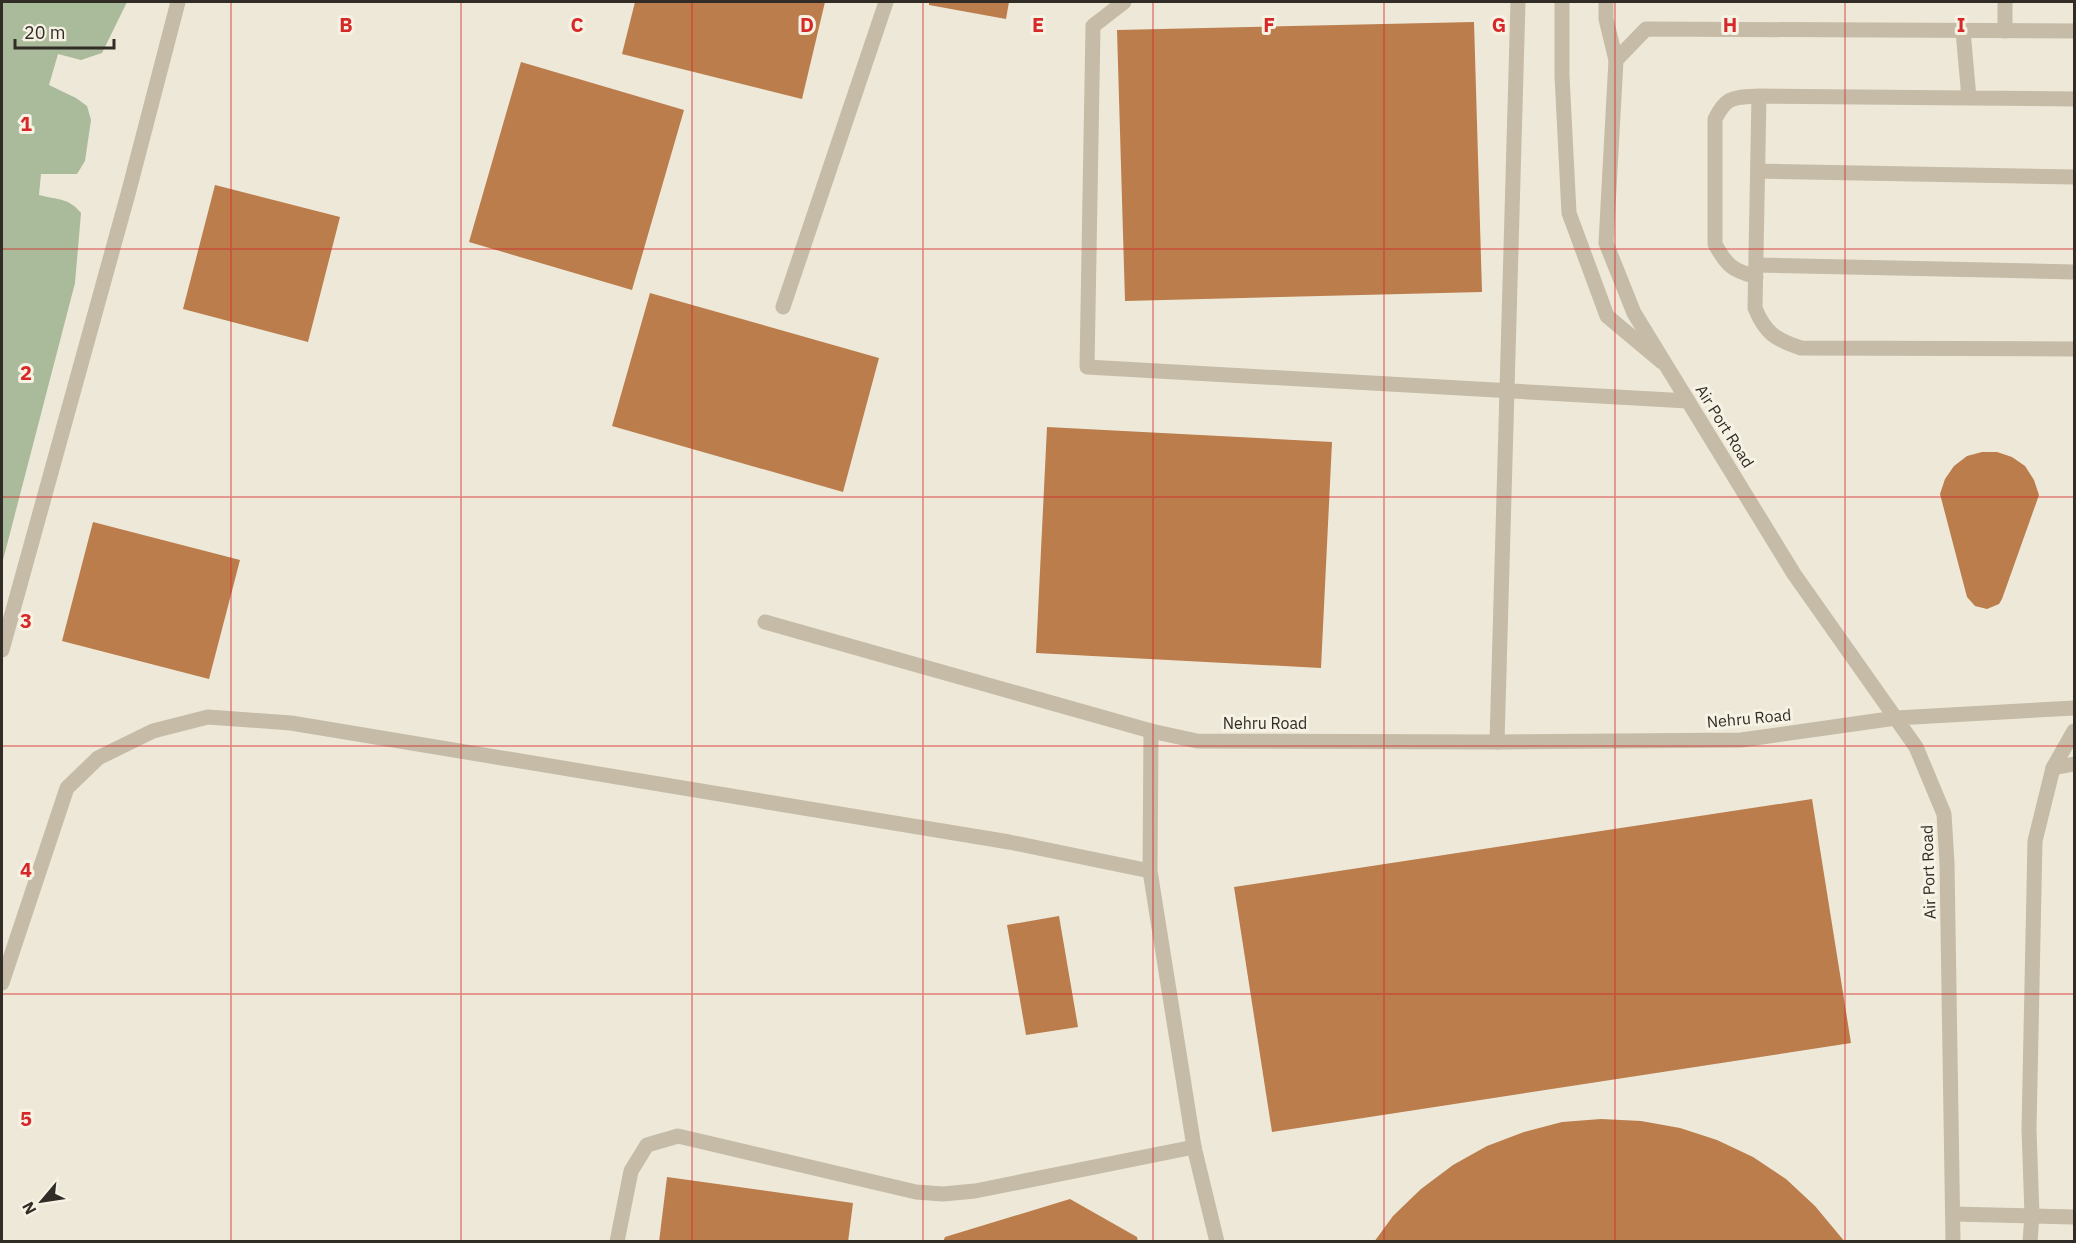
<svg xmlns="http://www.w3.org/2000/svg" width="2076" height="1243" font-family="'IBM Plex Sans',sans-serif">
<rect width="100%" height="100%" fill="#eee8d9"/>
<path fill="#a9bb9a" d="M 2,2 L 127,2 L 102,53 L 81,60 L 58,54 L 49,85 L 76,98 L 87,106 L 91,120 L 85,161 L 77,174 L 41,174 L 39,195 C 57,200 68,197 81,213 L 75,283 L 2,564 Z"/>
<path fill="#ba7d4b" d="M 635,2 L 825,2 L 802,99 L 622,54 Z
M 929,2 L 1009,2 L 1006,19 L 929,5 Z
M 1474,22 L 1482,292 L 1125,301 L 1117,30 Z
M 521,62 L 684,110 L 632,290 L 469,242 Z
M 215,185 L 340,217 L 308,342 L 183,309 Z
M 650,293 L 879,358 L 843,492 L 612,426 Z
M 1047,427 L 1332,442 L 1321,668 L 1036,653 Z
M 1982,452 L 1997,452 L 2012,457 L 2025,466 L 2034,480 L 2039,495 L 2002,599 L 1999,604 L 1987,609 L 1975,606 L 1967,597 L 1940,494 L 1945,479 L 1954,466 L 1967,456 Z
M 93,522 L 240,560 L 209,679 L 62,641 Z
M 1812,799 L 1851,1043 L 1272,1132 L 1234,887 Z
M 1059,916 L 1078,1027 L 1026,1035 L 1007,925 Z
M 1601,1119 L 1641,1121 L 1680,1128 L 1717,1140 L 1753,1157 L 1786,1179 L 1815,1206 L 1845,1242 L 1374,1242 L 1393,1216 L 1421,1189 L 1453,1165 L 1487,1146 L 1524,1132 L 1562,1122 Z
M 667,1177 L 853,1203 L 848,1242 L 659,1242 Z
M 1070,1199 L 1137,1237 L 1138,1242 L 943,1242 L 945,1237 Z"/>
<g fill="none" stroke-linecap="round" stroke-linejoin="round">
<path stroke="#c5bba6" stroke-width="15" d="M 1124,2 L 1093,26 L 1087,367 L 1688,401
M 1562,2 L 1562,76 L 1569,213 L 1607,316 L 1662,362
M 1606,2 L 1606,19 L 1616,60
M 1963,31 L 1969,98 L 1759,96 L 1755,308 C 1765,333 1776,340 1801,348 L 2074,349
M 2005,31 L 2005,2
M 1969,98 L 2074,99
M 1758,171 L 2074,177
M 1756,265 L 2074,272
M 1756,277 C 1732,270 1727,266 1715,244 L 1715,119 C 1727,95 1734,98 1759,96
M 783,307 L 886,2
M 765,622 L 1151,731
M 2,650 L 128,194 L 178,2
M 1497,742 L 1518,2
M 2053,768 L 2074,764
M 1953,1214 L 2074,1217
M 617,1242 L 631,1171 L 647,1145 L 678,1136 L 916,1192 L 943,1194 L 975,1191 L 1194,1147"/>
<path stroke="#c5bba6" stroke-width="15" d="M 2,983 L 67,788 L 98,758 L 153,731 L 208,717 L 291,723 L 1009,842 L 1150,871
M 1217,1242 L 1194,1147 L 1150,871 L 1151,731 L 1197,741 L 1497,742 L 1741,740 L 1896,718 L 2074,708
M 1953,1242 L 1947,863 L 1944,814 L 1916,747 L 1794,574 L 1634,313 L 1606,243 L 1616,60 L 1646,29 L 2074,31
M 2030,1242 L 2032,1215 L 2029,1129 L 2035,841 L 2053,768 L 2074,731"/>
</g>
<path fill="none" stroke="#d62828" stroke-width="1.5" stroke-opacity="0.55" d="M 231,2 L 231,1242M 461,2 L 461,1242M 692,2 L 692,1242M 923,2 L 923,1242M 1153,2 L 1153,1242M 1384,2 L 1384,1242M 1615,2 L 1615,1242M 1845,2 L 1845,1242M 2,249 L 2074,249M 2,497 L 2074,497M 2,746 L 2074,746M 2,994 L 2074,994"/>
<g text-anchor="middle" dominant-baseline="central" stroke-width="6" stroke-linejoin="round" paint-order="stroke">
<g font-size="16" fill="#322c26" stroke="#f6f2e4">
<text transform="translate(1725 426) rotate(58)">Air Port Road</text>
<text transform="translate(1749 718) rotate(-5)">Nehru Road</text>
<text x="1265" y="723">Nehru Road</text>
<text transform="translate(1928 872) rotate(-92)">Air Port Road</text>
</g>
</g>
<g font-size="20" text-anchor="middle" font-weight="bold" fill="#d62828" stroke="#f6f2e4" stroke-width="6" stroke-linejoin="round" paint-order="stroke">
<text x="346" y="32">B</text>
<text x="577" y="32">C</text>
<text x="807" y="32">D</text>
<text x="1038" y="32">E</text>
<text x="1269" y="32">F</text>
<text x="1499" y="32">G</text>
<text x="1730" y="32">H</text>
<text x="1961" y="32">I</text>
<text x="26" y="131">1</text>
<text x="26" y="380">2</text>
<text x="26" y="628">3</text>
<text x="26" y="877">4</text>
<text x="26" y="1126">5</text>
</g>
<rect width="2076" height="1243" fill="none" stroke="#322c26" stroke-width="6"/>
<g transform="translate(42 1201) rotate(241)" stroke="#f6f2e4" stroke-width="4.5" paint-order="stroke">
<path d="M0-4.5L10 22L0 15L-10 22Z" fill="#322c26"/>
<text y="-9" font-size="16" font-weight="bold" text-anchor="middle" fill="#322c26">N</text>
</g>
<path d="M15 39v9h99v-9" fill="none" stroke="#322c26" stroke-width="3"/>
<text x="24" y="39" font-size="18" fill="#322c26" stroke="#f6f2e4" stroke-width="4.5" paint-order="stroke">20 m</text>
</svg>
